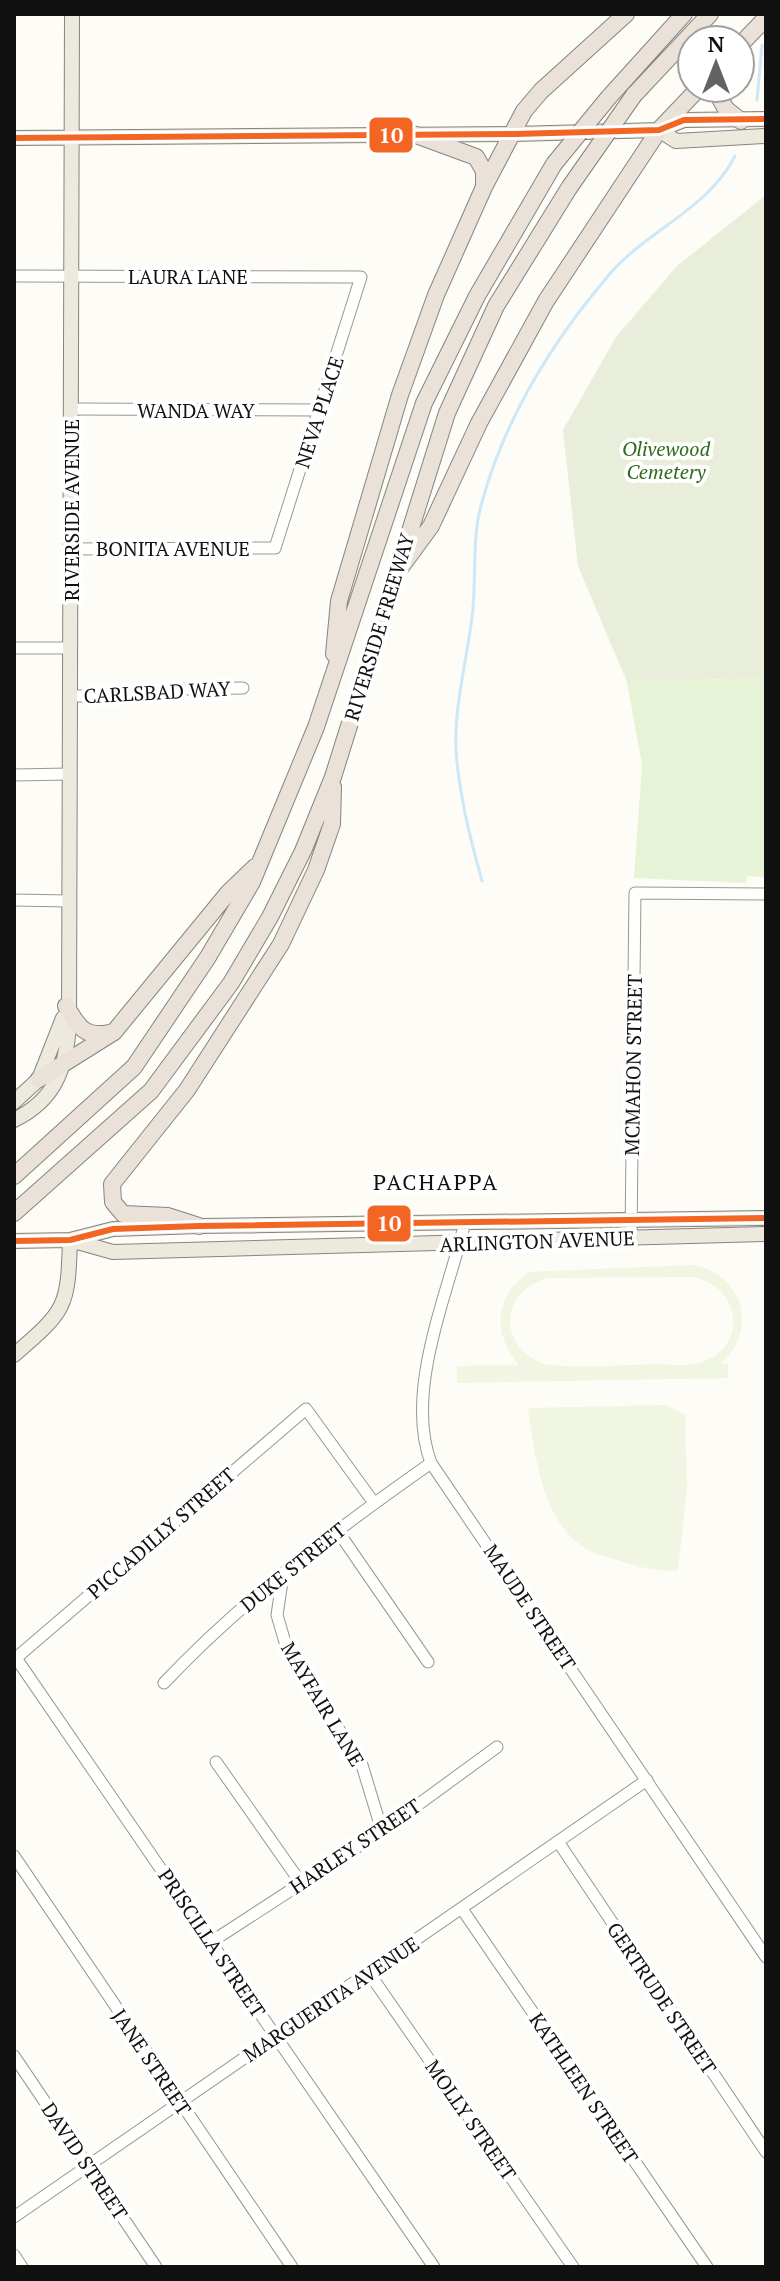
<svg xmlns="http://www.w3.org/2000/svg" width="780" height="2281" font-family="'PT Serif',serif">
<rect width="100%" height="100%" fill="#fdfcf7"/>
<path fill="#e7f3d7" d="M 766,678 L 766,877 L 747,876 L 746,883 L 634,878 L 642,765 L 627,682 Z"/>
<path fill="#e9eedb" d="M 766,195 L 766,678 L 627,682 L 578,566 L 563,430 L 616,337 L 677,266 Z"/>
<path fill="#f0f6e1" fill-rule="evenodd" d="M 694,1265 C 743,1275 759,1330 721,1363 L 728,1364 L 728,1378 L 457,1383 L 457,1366 L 519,1365 C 492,1333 494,1298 528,1272 ZM 693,1277 C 744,1287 747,1351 699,1363 C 686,1367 669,1364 656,1364 C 619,1365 580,1369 543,1364 C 498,1344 499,1295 546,1278 Z
M 666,1405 L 685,1415 L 687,1488 L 678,1570 C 657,1572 638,1567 618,1560 C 607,1557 593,1554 583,1547 C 541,1518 535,1454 528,1408 Z"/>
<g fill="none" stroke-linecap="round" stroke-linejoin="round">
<path stroke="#cde8f7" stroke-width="3" d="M 757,100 L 762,45
M 482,881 C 470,838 459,794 456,750 C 454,707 467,659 472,617 C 477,580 471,539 482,502 C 505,418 552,342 608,276 C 645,231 708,210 735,156"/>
<defs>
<path id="minor" d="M 14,276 L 361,277 L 275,548 L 71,549
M 72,409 L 320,410
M 14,648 L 70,648
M 70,696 L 150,696 L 182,689 L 243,688
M 14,775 L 69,774
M 14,900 L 68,901
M 465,1222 C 448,1294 404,1391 431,1463 L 766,1957
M 631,1237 L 635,893 L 766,894
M 374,1503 L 306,1409 L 16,1658 L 434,2267
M 337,1530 L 428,1662
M 283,1575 L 277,1615 L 287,1649 L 362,1765 L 382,1831
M 164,1683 C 243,1599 337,1529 431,1463
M 216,1762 L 301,1883
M 559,1843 L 766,2152
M 14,1856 L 292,2267
M 462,1909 L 707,2267
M 211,1942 L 382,1831 L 497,1747
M 369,1973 L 573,2267
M 14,2056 L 156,2267
M 14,2217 L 647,1780
M 14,2255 L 22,2267"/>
<path id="major" d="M 659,130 L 676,141 L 766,136
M 14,138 L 515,134 L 659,130 L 684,120 L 766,119
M 14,1102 L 39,1079 L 63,1018
M 14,1120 C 55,1100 66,1069 69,1025 L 72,14
M 70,1240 L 113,1252 L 766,1234
M 14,1241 L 70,1240 L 113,1229 L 199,1226 L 766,1218
M 14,1355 C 66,1310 68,1308 70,1240"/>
<path id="highway" d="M 740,45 L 766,18
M 714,88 L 726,109 L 741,121
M 634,95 L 710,14
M 609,97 L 684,14
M 416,135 L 476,157 L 484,171 L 484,187
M 401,567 L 431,526 L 479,423 L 546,301 L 659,130 L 699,88
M 334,654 L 339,601 L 400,395 L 436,295 L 484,187 L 524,111 L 541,91 L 626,14
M 66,1006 C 78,1026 84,1038 109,1033
M 39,1079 L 114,1032 L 228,893 L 255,867
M 14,1176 L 134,1067 L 208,957 L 252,882 L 316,727 L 424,403 L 477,296 L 554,164
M 14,1213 L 151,1091 L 231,983 L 270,917 L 303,851 L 333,777 L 447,413 L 496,306 L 569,188
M 199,1226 L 168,1216 L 123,1214 L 113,1202 L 112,1184 L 187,1090 L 281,944 L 316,870 L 332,824 L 333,787"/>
</defs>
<use href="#minor" stroke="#979795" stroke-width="13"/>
<use href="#major" stroke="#858482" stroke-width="16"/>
<use href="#highway" stroke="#858482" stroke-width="18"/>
<use href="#minor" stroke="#fffffe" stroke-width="11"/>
<use href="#major" stroke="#ede9dc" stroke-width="14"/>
<use href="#highway" stroke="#eae1d8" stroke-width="16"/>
<defs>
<path id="highway-bridge" d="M 554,164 L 609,97
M 569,188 L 634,95"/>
</defs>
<use href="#highway-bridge" stroke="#858482" stroke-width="18" stroke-linecap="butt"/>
<use href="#highway-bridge" stroke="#eae1d8" stroke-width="16"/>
<defs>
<path id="bus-1" d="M 14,138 L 515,134 L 659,130 L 684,120 L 766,119
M 14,1241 L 70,1240 L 113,1229 L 199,1226 L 766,1218"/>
</defs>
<use href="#bus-1" stroke="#fff" stroke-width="12"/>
<use href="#bus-1" stroke="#f26522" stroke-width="6"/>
</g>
<g text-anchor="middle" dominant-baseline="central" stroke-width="8" stroke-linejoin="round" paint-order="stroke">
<g font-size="20" fill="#111" stroke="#fff">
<text x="188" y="276">LAURA LANE</text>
<text x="196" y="410">WANDA WAY</text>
<text transform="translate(319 412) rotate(-72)">NEVA PLACE</text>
<text transform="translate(71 510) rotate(-90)">RIVERSIDE AVENUE</text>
<text x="173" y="548">BONITA AVENUE</text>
<text transform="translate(379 627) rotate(-73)">RIVERSIDE FREEWAY</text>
<text transform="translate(157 692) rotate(-3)">CARLSBAD WAY</text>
<text transform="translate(633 1065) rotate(-89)">MCMAHON STREET</text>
<text transform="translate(537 1241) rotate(-2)">ARLINGTON AVENUE</text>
<text transform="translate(161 1533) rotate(-41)">PICCADILLY STREET</text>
<text transform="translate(293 1567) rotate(-39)">DUKE STREET</text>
<text transform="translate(530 1607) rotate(56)">MAUDE STREET</text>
<text transform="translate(323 1704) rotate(59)">MAYFAIR LANE</text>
<text transform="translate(355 1846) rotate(-34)">HARLEY STREET</text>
<text transform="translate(212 1943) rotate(56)">PRISCILLA STREET</text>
<text transform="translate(662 1998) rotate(56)">GERTRUDE STREET</text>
<text transform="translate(331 1999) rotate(-34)">MARGUERITA AVENUE</text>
<text transform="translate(152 2062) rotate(56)">JANE STREET</text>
<text transform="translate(584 2088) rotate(56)">KATHLEEN STREET</text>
<text transform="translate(471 2120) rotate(55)">MOLLY STREET</text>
<text transform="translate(85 2161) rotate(56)">DAVID STREET</text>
</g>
<g font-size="20" font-style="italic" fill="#2f6b1f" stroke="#fff">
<text x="666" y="448">Olivewood<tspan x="666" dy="23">Cemetery</tspan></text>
</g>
<g font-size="22" letter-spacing="2" fill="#111" stroke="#fff">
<text x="436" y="1181">PACHAPPA</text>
</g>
</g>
<g stroke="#fff" stroke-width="3">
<rect x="368" y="116" width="46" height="38" rx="8" fill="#f26522"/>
<rect x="366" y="1204" width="46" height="39" rx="8" fill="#f26522"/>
</g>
<g font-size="22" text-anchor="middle" font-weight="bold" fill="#fff">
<text x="391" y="143">10</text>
<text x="389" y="1231">10</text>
</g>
<rect width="780" height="2281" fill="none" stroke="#111111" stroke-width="32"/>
<g transform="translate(716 64)"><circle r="38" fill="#ffffff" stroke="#a0a0a0" stroke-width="2"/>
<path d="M0-6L14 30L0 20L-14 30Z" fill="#646362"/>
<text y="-12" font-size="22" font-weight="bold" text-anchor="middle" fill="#111111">N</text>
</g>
</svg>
